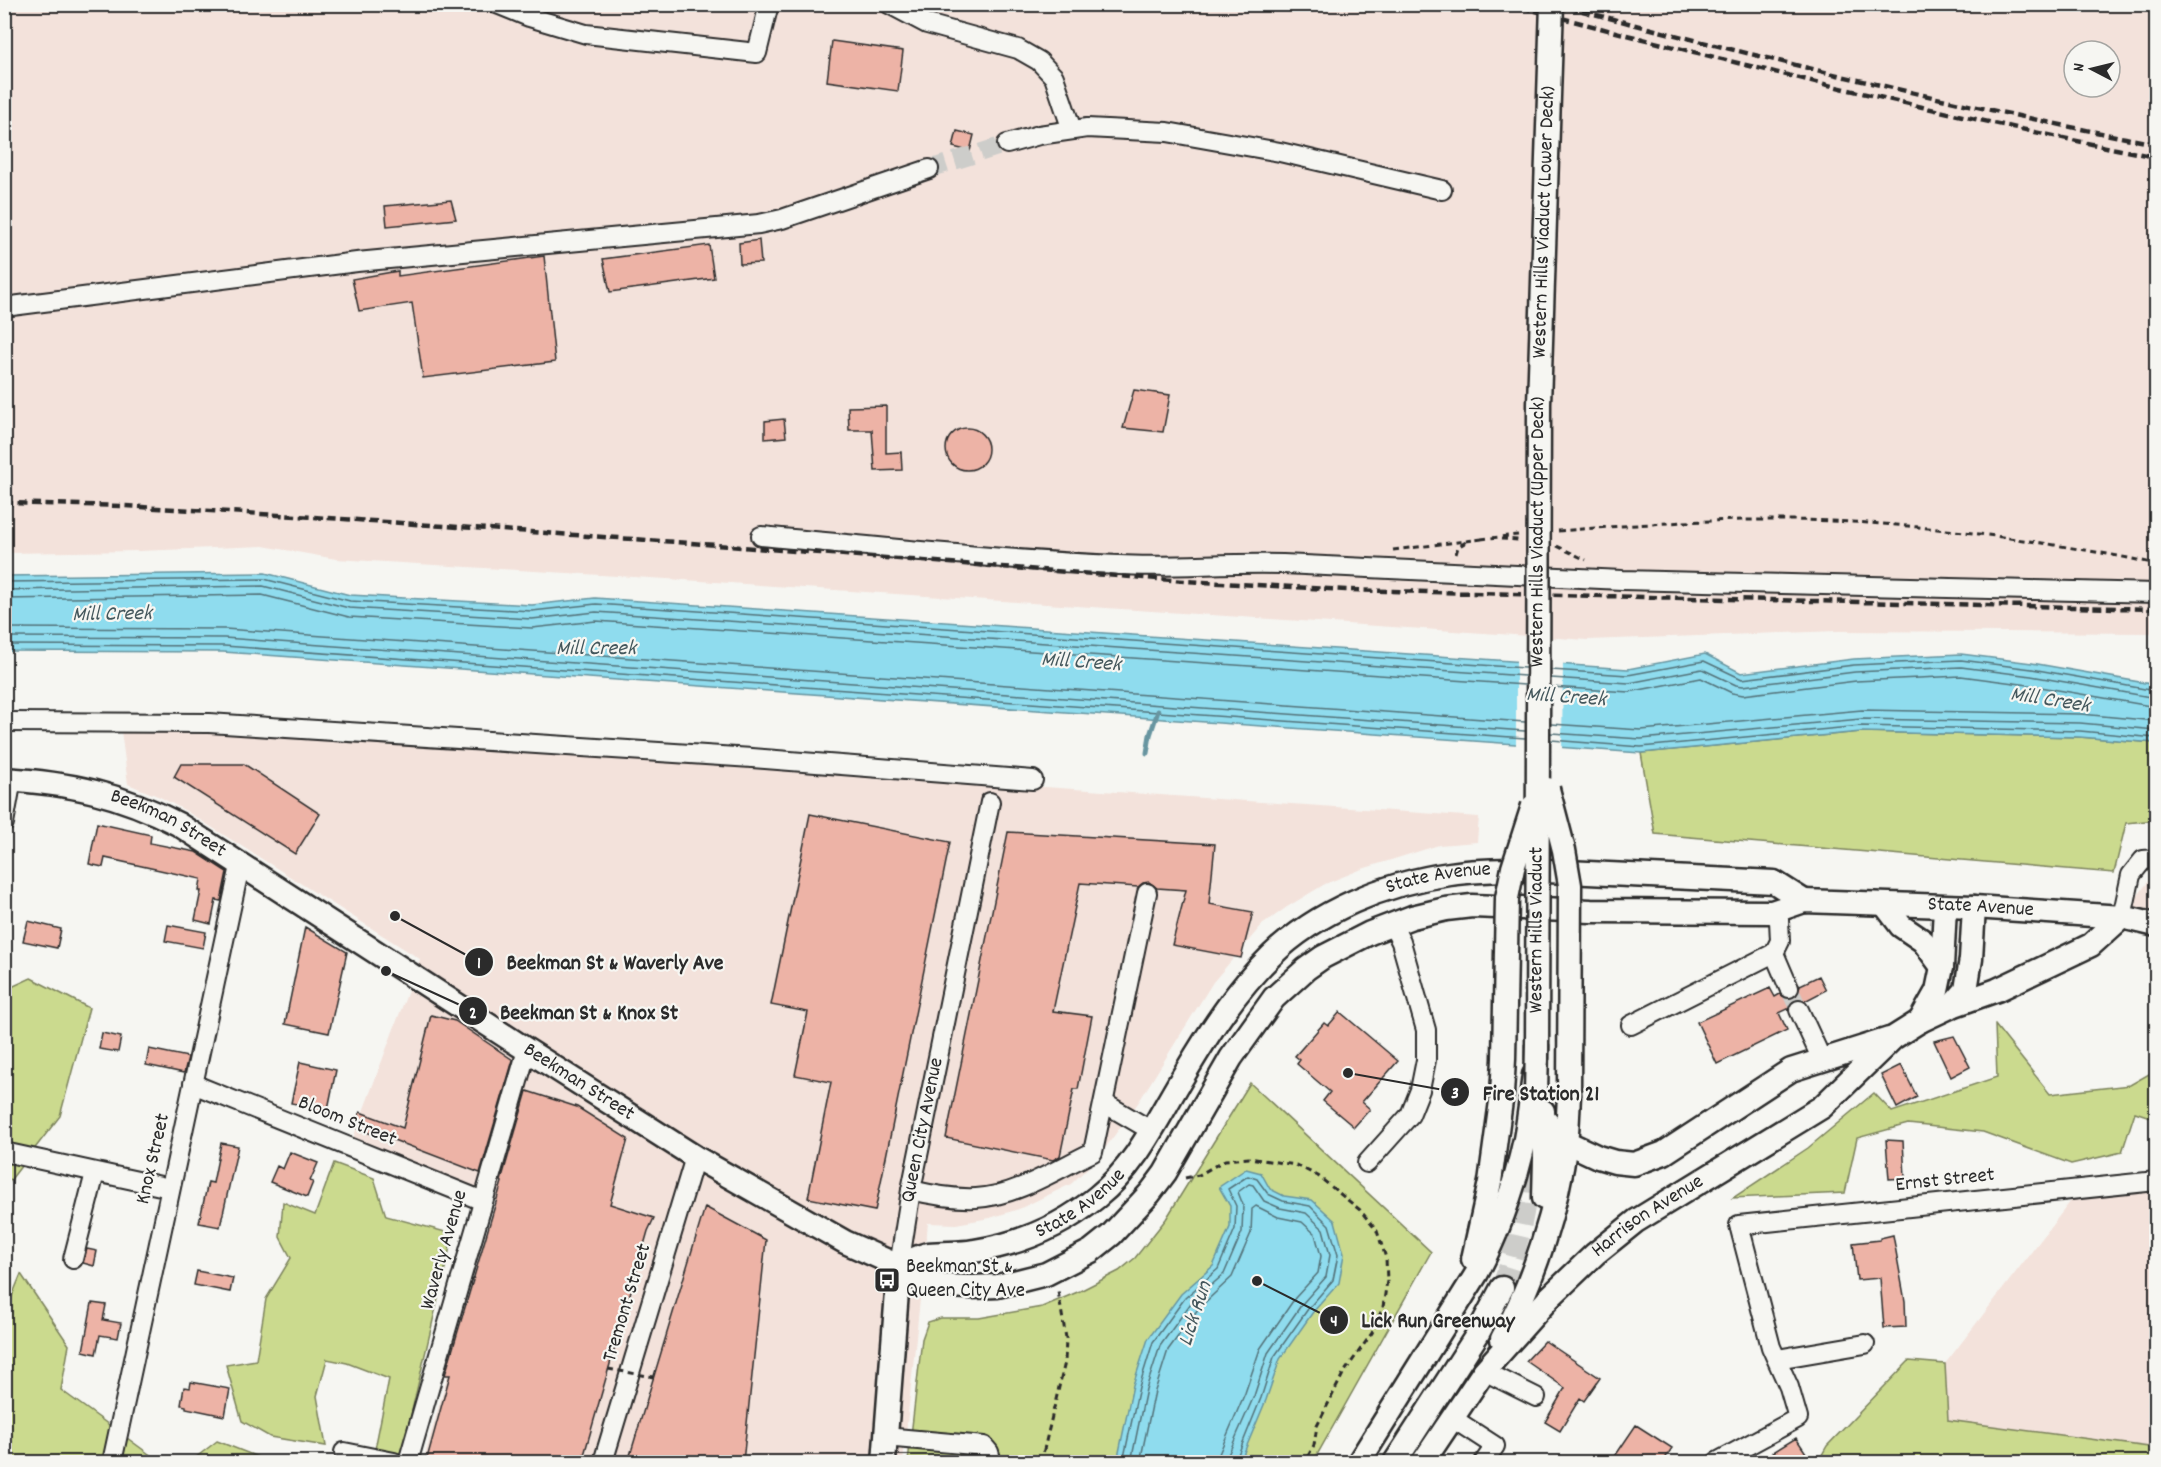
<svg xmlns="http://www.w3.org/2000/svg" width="2161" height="1467" font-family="Dekko,sans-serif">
<rect width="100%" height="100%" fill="#f6f6f2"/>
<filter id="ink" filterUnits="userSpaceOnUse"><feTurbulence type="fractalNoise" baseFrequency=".0167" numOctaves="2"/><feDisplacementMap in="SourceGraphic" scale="12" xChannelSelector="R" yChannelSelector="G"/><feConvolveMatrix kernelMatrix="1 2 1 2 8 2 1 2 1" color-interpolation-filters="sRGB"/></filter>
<g filter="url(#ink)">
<path fill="#f3e2db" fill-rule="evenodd" d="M 4,5 L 2156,5 L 2156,633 L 1837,631 L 1588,640 L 700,581 L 336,559 L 263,546 L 139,551 L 5,553 ZM 2074,51 L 2110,51 L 2110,87 L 2074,87 Z
M 120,723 L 1479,817 L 1477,842 L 1439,845 L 1362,869 L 1325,884 L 1287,907 L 1262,925 L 1213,982 L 1138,1103 L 1098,1158 L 1071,1184 L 1019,1209 L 990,1218 L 956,1224 L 928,1223 L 903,1462 L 423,1462 L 497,1200 L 352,1141 L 420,959 L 186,811 L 160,797 L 128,784 Z
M 2156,871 L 2156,925 L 2122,917 Z
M 2156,1181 L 2156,1448 L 1948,1420 L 1945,1364 L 2080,1189 Z"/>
<path fill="#cbda8e" stroke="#7b825c" stroke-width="1.5" d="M 1861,732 L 2079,737 L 2156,743 L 2156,820 L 2126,823 L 2114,873 L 1655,834 L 1641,753 Z
M 31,978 L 89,1008 L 60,1116 L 5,1187 L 5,990 Z
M 1995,1025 L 2050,1094 L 2130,1085 L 2156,1070 L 2156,1119 L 2135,1112 L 2122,1152 L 2071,1164 L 1983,1132 L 1908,1124 L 1857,1138 L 1845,1193 L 1733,1198 L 1808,1148 L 1874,1093 L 1892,1112 L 1997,1077 Z
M 1250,1083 L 1431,1252 L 1313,1462 L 908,1462 L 922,1339 L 928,1322 L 941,1318 L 979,1318 L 1042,1307 L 1080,1291 L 1119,1271 L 1135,1258 L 1166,1219 Z
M 334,1163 L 374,1178 L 386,1216 L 453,1234 L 401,1458 L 374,1454 L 389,1379 L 347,1363 L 327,1359 L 317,1396 L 326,1446 L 270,1437 L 242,1421 L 226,1365 L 256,1360 L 266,1299 L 291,1258 L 280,1237 L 283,1202 L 315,1215 Z
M 21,1274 L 69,1345 L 61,1390 L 160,1462 L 5,1462 L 5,1313 Z
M 1909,1361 L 1945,1364 L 1948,1420 L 2156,1448 L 2156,1462 L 1818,1462 L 1827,1446 Z
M 217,1441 L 263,1459 L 263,1462 L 190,1462 Z"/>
<path fill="#8fdcee" stroke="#6795a0" stroke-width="1.5" d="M 265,573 L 350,595 L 532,605 L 595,598 L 1628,669 L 1705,654 L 1741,673 L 1854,659 L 1961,654 L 2032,663 L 2156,685 L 2156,743 L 2079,737 L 1861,732 L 1641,753 L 223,652 L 5,651 L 4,576 Z
M 1246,1169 L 1261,1173 L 1270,1189 L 1284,1196 L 1312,1200 L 1335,1221 L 1344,1254 L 1339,1283 L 1313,1312 L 1280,1359 L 1266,1400 L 1240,1462 L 1117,1462 L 1133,1385 L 1148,1339 L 1181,1294 L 1213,1266 L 1230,1227 L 1230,1206 L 1219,1187 Z"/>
<path fill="#f6f6f2" d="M 1516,659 L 1563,662 L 1562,750 L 1516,747 Z"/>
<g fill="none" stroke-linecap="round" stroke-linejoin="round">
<path stroke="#537279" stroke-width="1.5" d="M 4,582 L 264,579 L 350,601 L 532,611 L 596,604 L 1525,668
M 4,590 L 263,586 L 349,608 L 532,619 L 596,612 L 1525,676
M 4,599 L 262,595 L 349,617 L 532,628 L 596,621 L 1525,685
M 4,628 L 225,629 L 1525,722
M 4,637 L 224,638 L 1525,731
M 4,645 L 224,646 L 1525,738
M 1551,670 L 1628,675 L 1704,661 L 1742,679 L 1854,665 L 1961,660 L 2032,669 L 2156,691
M 1551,678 L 1629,683 L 1702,669 L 1736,685 L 1743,686 L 1855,672 L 1961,667 L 2031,676 L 2156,698
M 1551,687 L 1629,692 L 1701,678 L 1732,693 L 1743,695 L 1856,681 L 1961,676 L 2029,685 L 2156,707
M 1551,724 L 1641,730 L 1862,710 L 2081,714 L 2156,721
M 1551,733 L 1641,739 L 1861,719 L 2080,723 L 2156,730
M 1551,740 L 1641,747 L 1861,726 L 2080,731 L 2156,738
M 1123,1462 L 1139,1387 L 1153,1342 L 1185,1298 L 1218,1269 L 1235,1229 L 1236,1206 L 1228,1189 L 1248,1176 L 1257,1179 L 1268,1194 L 1283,1201 L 1310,1206 L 1329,1225 L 1338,1255 L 1333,1280 L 1308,1309 L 1274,1357 L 1261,1398 L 1235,1462
M 1131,1462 L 1146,1389 L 1160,1346 L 1191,1303 L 1224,1274 L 1242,1232 L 1243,1205 L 1238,1192 L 1249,1184 L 1253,1185 L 1264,1201 L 1280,1208 L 1306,1213 L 1323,1229 L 1330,1255 L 1326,1277 L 1302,1304 L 1268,1353 L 1254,1396 L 1228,1455 L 1227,1462
M 1140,1462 L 1155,1391 L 1168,1350 L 1198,1309 L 1232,1277 L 1251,1233 L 1252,1209 L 1256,1206 L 1278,1217 L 1302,1222 L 1315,1234 L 1321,1256 L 1318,1273 L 1295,1298 L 1260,1349 L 1245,1393 L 1219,1454 L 1218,1462"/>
<path stroke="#6795a0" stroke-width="5" d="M 1147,753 L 1150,735 L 1158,711"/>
</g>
<path fill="#edb3a6" stroke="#2b2b2b" stroke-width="1.5" d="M 832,41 L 903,51 L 898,91 L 827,81 Z
M 957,131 L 974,135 L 970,151 L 953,147 Z
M 451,200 L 456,219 L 387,226 L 385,206 Z
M 759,240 L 761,263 L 740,264 L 739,243 Z
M 709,245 L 714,278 L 610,292 L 603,259 Z
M 544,256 L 555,362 L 423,378 L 412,303 L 359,311 L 352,279 L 398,271 L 398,276 Z
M 1134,390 L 1170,395 L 1163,432 L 1123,428 Z
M 886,406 L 886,453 L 901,452 L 902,470 L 875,471 L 872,430 L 849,430 L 848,407 Z
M 784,419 L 786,437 L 765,439 L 765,421 Z
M946 449a21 21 0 1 1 42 0a21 21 0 1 1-42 0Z
M 181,764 L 244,764 L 320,814 L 295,854 L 174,777 Z
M 810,814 L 950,842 L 875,1211 L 808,1198 L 831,1082 L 795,1075 L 808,1012 L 771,1005 Z
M 97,823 L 151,835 L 150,843 L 196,852 L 227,872 L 221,901 L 216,900 L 211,924 L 195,920 L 201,891 L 199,891 L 201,879 L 105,858 L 103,867 L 89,864 Z
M 1008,832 L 1215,844 L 1209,904 L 1253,912 L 1241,958 L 1172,945 L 1186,890 L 1157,888 L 1149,882 L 1143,883 L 1138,887 L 1080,883 L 1053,1011 L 1092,1016 L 1078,1089 L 1074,1089 L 1060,1156 L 1053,1160 L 946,1138 Z
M 28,921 L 61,929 L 57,948 L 23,941 Z
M 168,925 L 206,932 L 203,948 L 165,941 Z
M 305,927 L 347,952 L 329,1033 L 285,1024 Z
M 1819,976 L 1826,990 L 1805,1001 L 1799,999 L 1794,1000 L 1788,1009 L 1779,1013 L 1787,1030 L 1717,1064 L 1697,1022 L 1770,988 L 1775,997 L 1780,994 L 1787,999 L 1793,999 L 1798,994 L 1800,985 Z
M 1340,1012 L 1398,1061 L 1362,1102 L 1370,1109 L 1354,1127 L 1323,1101 L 1330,1092 L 1297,1064 L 1300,1060 L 1295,1056 L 1324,1023 L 1328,1026 Z
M 431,1015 L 455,1021 L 513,1060 L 480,1173 L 391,1139 L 390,1141 L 354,1127 L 360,1112 L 403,1128 Z
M 102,1033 L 121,1037 L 118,1052 L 99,1049 Z
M 1954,1036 L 1970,1067 L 1951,1077 L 1934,1041 Z
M 149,1049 L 188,1057 L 184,1073 L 146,1065 Z
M 300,1062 L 336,1070 L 327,1114 L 312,1111 L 313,1107 L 291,1103 Z
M 1901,1065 L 1917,1097 L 1897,1108 L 1881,1075 Z
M 527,1091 L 577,1107 L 628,1139 L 610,1204 L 654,1218 L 648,1231 L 582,1462 L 426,1462 L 450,1375 L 445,1375 L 502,1182 L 501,1181 Z
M 1886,1140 L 1903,1141 L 1905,1178 L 1889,1179 Z
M 221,1143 L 238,1146 L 220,1227 L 199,1223 L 208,1182 L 213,1183 Z
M 290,1152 L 318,1163 L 310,1181 L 313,1182 L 307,1197 L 270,1182 L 277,1166 L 283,1169 Z
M 705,1207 L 766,1240 L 743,1462 L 628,1462 Z
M 1893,1235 L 1905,1301 L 1906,1327 L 1884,1328 L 1880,1278 L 1857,1280 L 1853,1243 L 1880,1240 L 1880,1238 Z
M 87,1249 L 97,1251 L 94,1266 L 83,1263 Z
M 197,1271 L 233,1278 L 230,1292 L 194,1285 Z
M 92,1303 L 106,1305 L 103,1320 L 121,1323 L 118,1338 L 100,1335 L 96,1354 L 83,1351 Z
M 1545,1341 L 1600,1378 L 1584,1401 L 1580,1398 L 1560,1431 L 1545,1422 L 1565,1388 L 1526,1361 Z
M 191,1382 L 230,1389 L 225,1416 L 186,1408 L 186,1406 L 181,1405 L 184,1387 L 190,1388 Z
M 1636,1425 L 1672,1448 L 1663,1462 L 1611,1462 Z
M 1796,1438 L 1812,1462 L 1757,1462 Z"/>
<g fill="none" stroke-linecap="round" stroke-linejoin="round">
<path stroke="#cdcdca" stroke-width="18" stroke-dasharray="18 9" stroke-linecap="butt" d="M 929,169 L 1007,144
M 1789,988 L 1799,1010"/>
<path stroke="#cdcdca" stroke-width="22" stroke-dasharray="22 11" stroke-linecap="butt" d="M 1502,1288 C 1521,1240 1528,1190 1532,1139"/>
<defs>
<g id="minor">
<path d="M 497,4 L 529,17 L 586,34 L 757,53 L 769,4"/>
<path d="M 889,4 L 927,24 L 1018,49 L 1039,61 L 1054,77 L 1072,130"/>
<path d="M 1007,144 L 1039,135 L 1087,128 L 1167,132 L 1280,152 L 1442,190"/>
<path d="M 4,307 L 357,262 L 759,224 L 782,219 L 929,169"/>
<path d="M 761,536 C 880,547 1000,560 1119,565 C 1174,568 1228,562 1283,564 L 1622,580 L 2156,593"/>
<path d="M 4,722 L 209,723 L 752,758 L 1033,780"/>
<path d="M 4,823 L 12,779"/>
<path d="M 2122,917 L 2131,875 L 2143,860 L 2156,859"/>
<path d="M 1774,953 L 1789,988"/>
<path d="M 1799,1010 L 1822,1060"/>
<path d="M 1631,1025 L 1774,953 L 1780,941 L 1779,920 L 1772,912"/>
<path d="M 193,1084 L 483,1201"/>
<path d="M 1104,1103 L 1152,1131"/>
<path d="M 4,1152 L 170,1188"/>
<path d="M 1367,1163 L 1410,1115 L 1420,1090 L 1426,1060 L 1426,1030 L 1401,942 L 1392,924"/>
<path d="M 911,1190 C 932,1195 954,1199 976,1198 C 1017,1196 1057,1169 1093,1152 L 1147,893"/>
<path d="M 73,1259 L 95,1173"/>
<path id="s1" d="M 899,1266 L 911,1190 L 990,802"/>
<path d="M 1777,1359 L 1865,1344"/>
<path d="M 1484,1371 L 1536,1397"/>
<path d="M 1452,1418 L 1495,1446 L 1484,1462"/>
<path d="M 885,1437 L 984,1446 L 989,1452 L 992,1462"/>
<path d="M 344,1452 L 394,1462"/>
<path d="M 112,1462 L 240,866"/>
<path d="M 408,1462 L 527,1050"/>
<path d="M 603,1462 L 695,1157"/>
<path d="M 1717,1462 L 1798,1418 L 1789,1387 L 1771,1347 L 1739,1225 L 2156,1181"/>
</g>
<g id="major">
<path id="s2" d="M 4,779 C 70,783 120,794 178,824 L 527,1050 L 695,1157 L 845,1242 L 899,1266 L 923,1282 L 942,1286 L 972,1287 L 998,1286 L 1046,1274 L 1091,1251 L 1111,1235 L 1150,1193 L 1165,1173 L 1231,1058 L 1274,998 L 1306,969 L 1323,957 L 1370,933 L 1412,917 L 1446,909 L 1472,906 L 1591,911 L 1772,912 L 1804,901 L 1974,907 L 2122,917 L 2156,925"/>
<path d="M 1885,905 L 1901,926 L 1923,941 L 1942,967"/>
<path d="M 1952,1006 L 1966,990 L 1971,959 L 1974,907"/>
<path d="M 1920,1021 L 1937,991 L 1942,967 L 1945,907"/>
<path d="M 1543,1111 L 1545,1158 L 1544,1198"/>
<path d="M 1543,1118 L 1566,1142 L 1598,1157 L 1615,1162 L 1634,1164 L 1664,1153 L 1791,1070 L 1889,1039"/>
<path d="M 1473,1259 L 1490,1182 L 1502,1094"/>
<path id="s3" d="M 899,1266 C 909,1262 919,1255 929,1254 C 944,1252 959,1254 974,1251 C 1019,1244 1061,1227 1097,1197 C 1138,1164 1158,1117 1185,1073 C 1210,1031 1236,990 1271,956 C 1317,911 1386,883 1450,874 C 1475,870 1501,870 1526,870 L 1774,882 L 1804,901"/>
<path d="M 1502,1339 C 1533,1284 1558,1205 1566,1142 C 1568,1127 1568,1111 1569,1096"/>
<path d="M 884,1462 L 899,1266"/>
<path d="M 1359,1462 L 1477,1273 C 1499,1231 1515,1186 1525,1139 C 1529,1118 1531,1097 1534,1075"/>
<path d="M 1395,1462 L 1477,1335 L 1502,1288"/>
<path id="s4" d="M 1423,1462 L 1484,1371 L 1550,1297 L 1595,1254 L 1636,1221 L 1822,1107 L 1893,1038 L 1920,1021 L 1952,1006 L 1997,990 L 2091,945 L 2122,917"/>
</g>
</defs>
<use href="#minor" stroke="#2b2b2b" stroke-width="22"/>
<use href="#major" stroke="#2b2b2b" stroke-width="27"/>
<path stroke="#2b2b2b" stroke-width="3" stroke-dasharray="6 4.5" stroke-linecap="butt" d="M 1558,531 C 1632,525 1707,519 1781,520 C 1871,520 1960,530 2049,544 C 2085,550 2121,556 2156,564
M 1481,539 L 1518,535
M 1501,539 L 1518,540
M 1557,546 L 1586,560
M 1393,550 L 1482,539
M 1456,554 L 1458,547 L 1466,542
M 1185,1178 L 1199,1175 L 1225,1160 L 1249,1158 L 1296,1165 L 1318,1176 L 1360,1210 L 1377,1231 L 1386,1258 L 1387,1281 L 1383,1307 L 1372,1333 L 1343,1374 L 1317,1426 L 1314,1445 L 1305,1462
M 1041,1462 L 1065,1362 L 1066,1338 L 1058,1291"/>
<use href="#minor" stroke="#f6f6f2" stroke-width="18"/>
<use href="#major" stroke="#f6f6f2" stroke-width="22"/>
<path stroke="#2b2b2b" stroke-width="4.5" stroke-dasharray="9 4.5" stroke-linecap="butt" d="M 1509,4 C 1723,61 1939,114 2156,157
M 1556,4 C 1755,57 1955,105 2156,144
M 4,503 L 124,506 L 314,517 L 690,543 L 1184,581 L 1346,590 L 2156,609"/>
<defs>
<g id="major-bridge">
<path d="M 1548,789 L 1564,850 L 1570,885 L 1569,1096"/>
<path id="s5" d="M 1537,1060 L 1539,404 L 1552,4"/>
<path d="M 1502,1094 L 1504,1059 L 1507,898 L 1513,868 L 1533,806"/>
<path d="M 1536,1095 L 1537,1044"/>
</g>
</defs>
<use href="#major-bridge" stroke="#2b2b2b" stroke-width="27" stroke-linecap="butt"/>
<path stroke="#2b2b2b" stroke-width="3" stroke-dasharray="6 4.5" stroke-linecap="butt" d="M 608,1369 L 654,1377"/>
<use href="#major-bridge" stroke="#f6f6f2" stroke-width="22"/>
</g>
</g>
<defs>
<symbol id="bus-square" viewBox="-11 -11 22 22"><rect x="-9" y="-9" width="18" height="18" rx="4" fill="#2b2b2b" stroke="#f6f6f2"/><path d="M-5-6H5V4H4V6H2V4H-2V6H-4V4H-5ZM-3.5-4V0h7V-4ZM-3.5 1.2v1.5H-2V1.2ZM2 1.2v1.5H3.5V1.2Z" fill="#fff"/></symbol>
</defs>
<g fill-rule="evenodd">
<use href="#bus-square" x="872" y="1265" width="30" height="30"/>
</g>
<g text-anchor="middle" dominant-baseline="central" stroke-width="4.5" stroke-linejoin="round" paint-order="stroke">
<g font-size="21" fill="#2b2b2b" stroke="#f6f6f2">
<text stroke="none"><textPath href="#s5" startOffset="838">Western Hills Viaduct (Lower Deck)</textPath></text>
<text stroke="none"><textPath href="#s5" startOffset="528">Western Hills Viaduct (Upper Deck)</textPath></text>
<text stroke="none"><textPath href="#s2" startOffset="172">Beekman Street</textPath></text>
<text stroke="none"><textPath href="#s3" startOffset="700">State Avenue</textPath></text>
<text stroke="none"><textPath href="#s2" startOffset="2280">State Avenue</textPath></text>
<text stroke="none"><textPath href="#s5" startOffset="130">Western Hills Viaduct</textPath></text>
<text stroke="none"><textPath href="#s2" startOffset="658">Beekman Street</textPath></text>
<text transform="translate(347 1122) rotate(22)">Bloom Street</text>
<text stroke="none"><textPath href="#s1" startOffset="138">Queen City Avenue</textPath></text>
<text transform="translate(154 1159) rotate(-77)">Knox Street</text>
<text transform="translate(1945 1181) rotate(-6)">Ernst Street</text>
<text stroke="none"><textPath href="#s3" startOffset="196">State Avenue</textPath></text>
<text stroke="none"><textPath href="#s4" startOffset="336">Harrison Avenue</textPath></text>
<text transform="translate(445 1250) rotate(-74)">Waverly Avenue</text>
<text transform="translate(628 1303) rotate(-73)">Tremont Street</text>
</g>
<g font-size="21" fill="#2b2b2b" stroke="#f6f6f2" text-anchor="start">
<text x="906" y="1268">Beekman St &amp;<tspan x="906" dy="24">Queen City Ave</tspan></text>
</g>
<g font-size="22" font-style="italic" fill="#44575c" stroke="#f6f6f2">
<text transform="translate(112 615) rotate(-1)">Mill Creek</text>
<text x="596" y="649">Mill Creek</text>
<text transform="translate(1081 663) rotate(4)">Mill Creek</text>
<text transform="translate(1566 698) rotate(4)">Mill Creek</text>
<text transform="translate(2050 701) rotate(9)">Mill Creek</text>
<text transform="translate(1196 1314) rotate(-72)">Lick Run</text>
</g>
</g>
<path fill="none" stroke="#2b2b2b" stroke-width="2" d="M395 916L479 962M386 971L473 1011M1348 1073L1455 1092M1257 1281L1334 1320"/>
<g fill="#2b2b2b" stroke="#f6f6f2" stroke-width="2">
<circle cx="395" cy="916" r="6"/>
<circle cx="386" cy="971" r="6"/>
<circle cx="1348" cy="1073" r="6"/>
<circle cx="1257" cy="1281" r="6"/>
<circle cx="479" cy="962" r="15"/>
<circle cx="473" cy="1011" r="15"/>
<circle cx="1455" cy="1092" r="15"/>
<circle cx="1334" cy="1320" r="15"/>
</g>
<g font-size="18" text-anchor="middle" font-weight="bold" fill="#fff">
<text x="479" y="968">1</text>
<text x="473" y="1018">2</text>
<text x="1455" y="1098">3</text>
<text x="1334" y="1326">4</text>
</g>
<g font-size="22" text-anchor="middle" font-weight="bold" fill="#2b2b2b" stroke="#f6f6f2" stroke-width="4.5" stroke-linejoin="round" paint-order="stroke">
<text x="615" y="969">Beekman St &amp; Waverly Ave</text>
<text x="589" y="1019">Beekman St &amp; Knox St</text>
<text x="1541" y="1100">Fire Station 21</text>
<text x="1438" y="1327">Lick Run Greenway</text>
</g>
<rect width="2161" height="1467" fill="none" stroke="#f6f6f2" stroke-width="24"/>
<rect x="12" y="12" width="2137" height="1443" fill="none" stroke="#2b2b2b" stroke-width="2" filter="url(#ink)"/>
<g transform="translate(2092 69) rotate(277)"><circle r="28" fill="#f6f6f2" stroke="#a5a5a2" stroke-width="1.5"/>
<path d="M0-4.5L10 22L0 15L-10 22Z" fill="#2b2b2b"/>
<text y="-9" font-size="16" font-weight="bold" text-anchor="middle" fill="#2b2b2b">N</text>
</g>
</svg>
